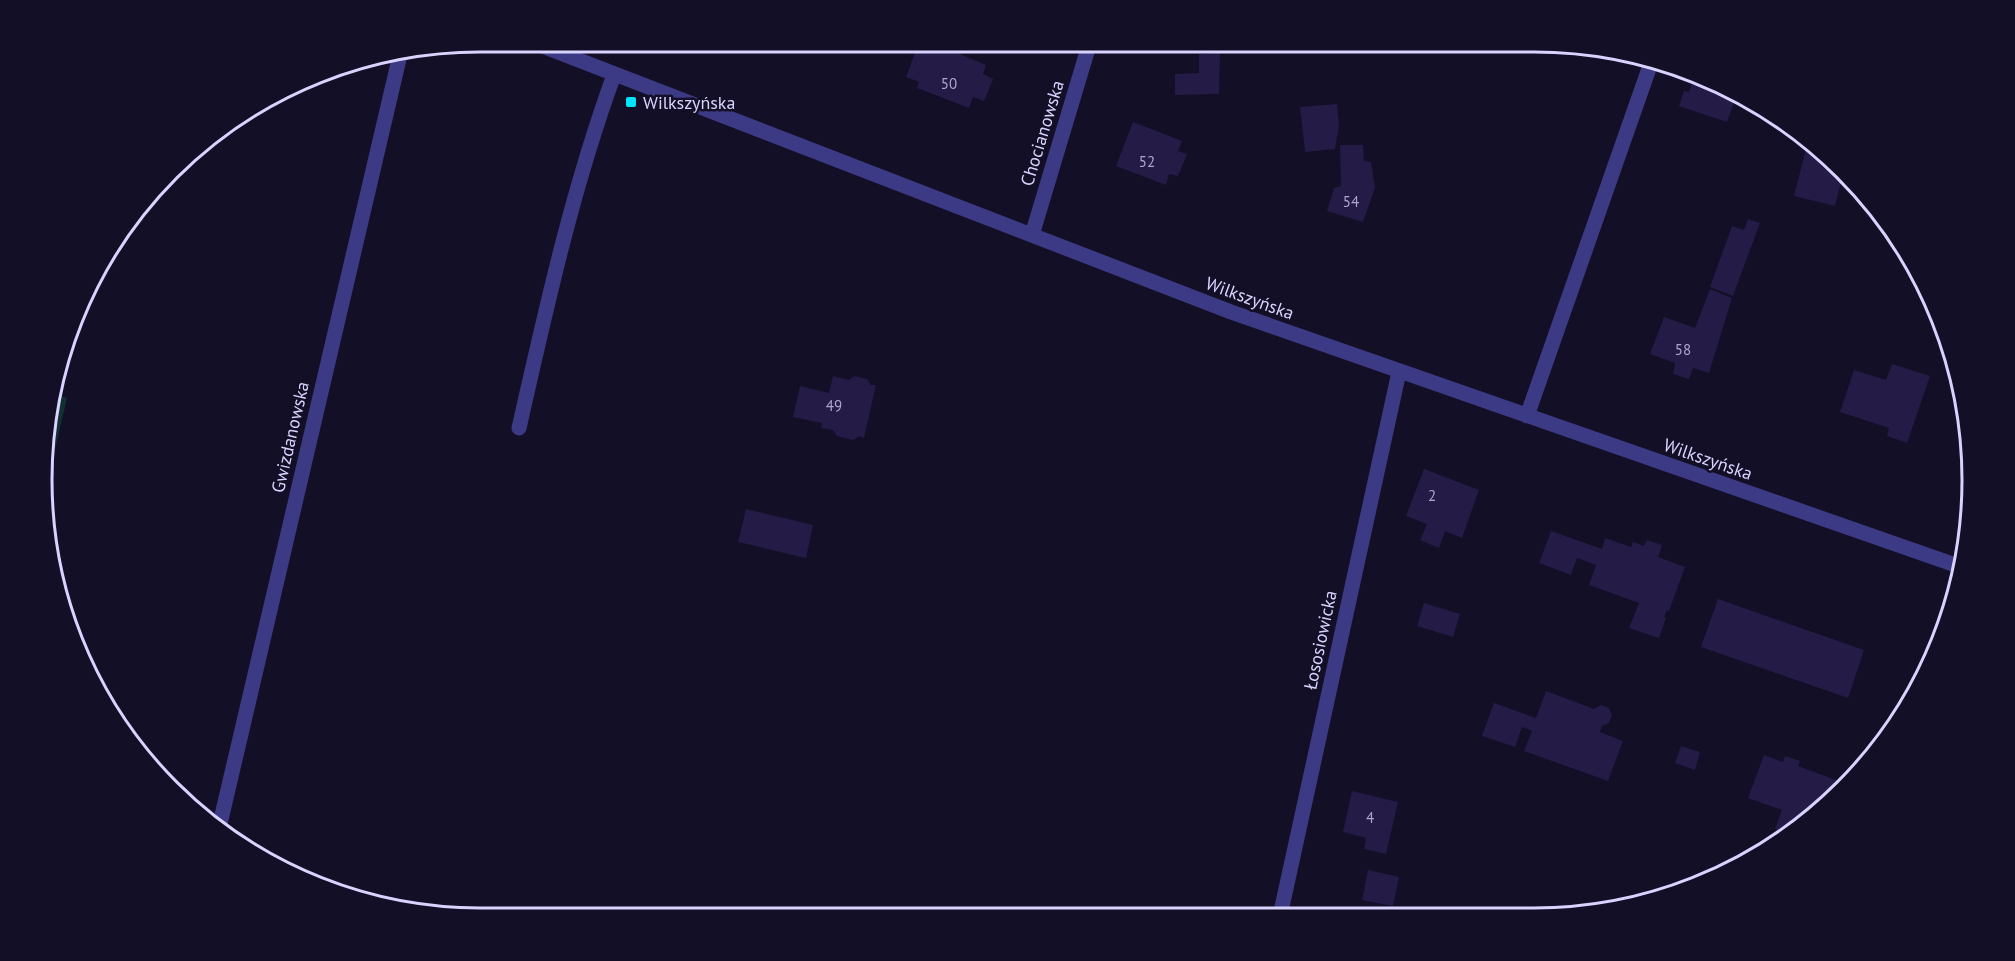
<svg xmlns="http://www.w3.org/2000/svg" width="2015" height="961" font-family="'PT Sans',sans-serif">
<rect width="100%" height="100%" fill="#130f26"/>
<path fill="#12302f" d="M 51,393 L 67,398 L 48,480 L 50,395 Z"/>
<path fill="#241b47" d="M 919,42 L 931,42 L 986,65 L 983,74 L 993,79 L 984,101 L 973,97 L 969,108 L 917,88 L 919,82 L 906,77 Z
M 1047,42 L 1077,42 L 1077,48 L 1047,46 Z
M 1220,53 L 1219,94 L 1175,95 L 1175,74 L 1199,73 L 1199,54 Z
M 1695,73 L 1737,94 L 1727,122 L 1679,106 L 1684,91 L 1689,92 Z
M 1337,104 L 1339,126 L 1335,149 L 1305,152 L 1300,107 Z
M 1784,121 L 1801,134 L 1782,129 Z
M 1133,122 L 1182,141 L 1178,151 L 1187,154 L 1178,176 L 1169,174 L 1166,185 L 1116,166 Z
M 1808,141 L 1844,170 L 1835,206 L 1794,196 Z
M 1340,145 L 1363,145 L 1364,161 L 1371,162 L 1375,188 L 1363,222 L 1327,211 L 1334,188 L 1341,186 Z
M 1748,219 L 1760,223 L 1733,296 L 1710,287 L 1732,226 L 1744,230 Z
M 1710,289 L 1732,298 L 1709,373 L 1693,368 L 1689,379 L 1673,374 L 1675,363 L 1650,354 L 1664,317 L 1695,328 Z
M 1892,364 L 1930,376 L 1907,443 L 1887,436 L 1889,428 L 1840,412 L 1854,370 L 1886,380 Z
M 833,376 L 849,380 L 854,376 L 867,379 L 871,385 L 876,385 L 864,438 L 859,436 L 853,440 L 837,436 L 833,430 L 821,428 L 822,423 L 793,417 L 800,386 L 829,393 Z
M 1424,469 L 1479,490 L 1462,538 L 1445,531 L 1439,548 L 1420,540 L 1427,524 L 1406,516 Z
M 746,509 L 813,525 L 806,558 L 738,542 Z
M 1551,531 L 1602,549 L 1605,538 L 1631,547 L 1633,542 L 1644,546 L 1647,540 L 1662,545 L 1658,557 L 1685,567 L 1669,611 L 1667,610 L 1664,617 L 1666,618 L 1659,638 L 1629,628 L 1639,603 L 1589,585 L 1596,565 L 1577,558 L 1571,575 L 1539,563 Z
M 1718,599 L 1864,650 L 1848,698 L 1701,647 Z
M 1424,603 L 1460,614 L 1453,637 L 1417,626 Z
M 1546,691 L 1594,709 L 1601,705 L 1609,708 L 1612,715 L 1609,723 L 1602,726 L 1600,732 L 1623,741 L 1608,781 L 1524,751 L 1532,731 L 1522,727 L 1515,747 L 1482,736 L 1494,703 L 1536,718 Z
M 1681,746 L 1700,752 L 1695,770 L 1675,763 Z
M 1764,755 L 1783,762 L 1785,756 L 1800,761 L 1798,766 L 1841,782 L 1838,792 L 1802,828 L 1790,835 L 1775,829 L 1782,810 L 1748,798 Z
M 1352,791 L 1398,802 L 1386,854 L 1364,849 L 1366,838 L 1343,832 Z
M 1368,870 L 1399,877 L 1393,906 L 1362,900 Z"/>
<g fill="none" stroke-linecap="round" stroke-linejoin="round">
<path stroke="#3d3a85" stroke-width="15" d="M 532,42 L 1231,312 L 1964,568
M 1032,235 L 1090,42
M 1527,416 L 1652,60
M 519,428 C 546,309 572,190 614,75
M 219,828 L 400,55
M 1280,916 L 1399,372"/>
</g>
<rect fill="#00e5ff" stroke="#130f26" stroke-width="2" x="625" y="96" width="12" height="12" rx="3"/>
<g text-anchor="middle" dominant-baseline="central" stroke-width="5" stroke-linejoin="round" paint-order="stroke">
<g font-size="15" fill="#aca6d1">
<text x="949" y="83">50</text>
<text x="1147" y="161">52</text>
<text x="1351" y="201">54</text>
<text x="1683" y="349">58</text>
<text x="834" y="405">49</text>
<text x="1432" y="495">2</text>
<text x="1370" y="817">4</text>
</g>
<g font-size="18" fill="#d9d4ff" stroke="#130f26" text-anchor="start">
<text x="643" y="102">Wilkszyńska</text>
</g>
<g font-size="18" fill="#d9d4ff" stroke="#130f26">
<text transform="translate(1042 133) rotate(-73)">Chocianowska</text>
<text transform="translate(1250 298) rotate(20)">Wilkszyńska</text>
<text transform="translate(290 437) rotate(-77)">Gwizdanowska</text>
<text transform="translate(1708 459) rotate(19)">Wilkszyńska</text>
<text transform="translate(1320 640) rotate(-78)">Łososiowicka</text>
</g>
</g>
<path d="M0 0H2015V961H0ZM480 52H1534A428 428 0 0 1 1962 480V480A428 428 0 0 1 1534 908H480A428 428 0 0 1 52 480V480A428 428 0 0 1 480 52Z" fill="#130f26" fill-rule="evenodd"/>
<path fill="none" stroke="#d9d4ff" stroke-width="3" d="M480 52H1534A428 428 0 0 1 1962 480V480A428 428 0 0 1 1534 908H480A428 428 0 0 1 52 480V480A428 428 0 0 1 480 52Z"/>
</svg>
